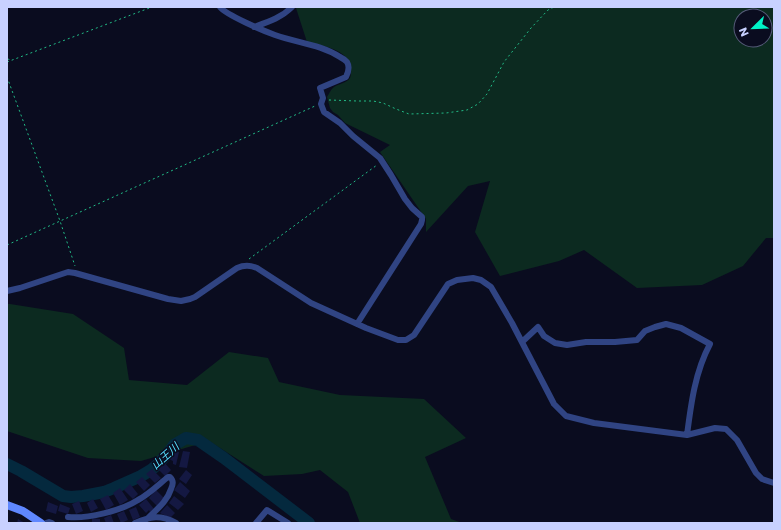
<svg xmlns="http://www.w3.org/2000/svg" width="781" height="530" font-family="Poppins,'Noto Sans JP',sans-serif">
<rect width="100%" height="100%" fill="#0a0c1f"/>
<path fill="#0c2a20" fill-rule="evenodd" d="M 297,7 L 774,7 L 774,238 L 766,238 L 743,266 L 702,285 L 637,288 L 584,250 L 559,261 L 500,276 L 475,232 L 490,181 L 468,186 L 426,232 L 426,219 L 380,152 L 390,145 L 345,123 L 338,115 L 333,112 L 330,108 L 327,97 C 329,94 331,89 334,87 C 338,84 347,83 350,78 C 351,76 351,71 351,69 C 350,49 322,46 307,42 L 296,8 ZM 741,16 L 765,16 L 765,40 L 741,40 Z
M 7,304 L 10,304 L 73,314 L 124,348 L 129,380 L 187,385 L 229,352 L 268,358 L 279,382 L 340,395 L 424,399 L 466,438 L 425,457 L 451,519 L 462,523 L 360,523 L 348,492 L 320,470 L 302,474 L 264,476 L 209,441 L 141,461 L 88,458 L 7,431 Z"/>
<g fill="none" stroke-linecap="round" stroke-linejoin="round">
<path stroke="#04293e" stroke-width="12" d="M 7,464 L 21,471 L 63,496 L 71,497 L 83,496 L 104,492 L 114,488 L 141,476 L 151,470 L 158,464 L 168,453 L 174,445 L 186,438 L 198,440 L 224,458 L 309,523"/>
</g>
<path fill="#141842" d="M 176,451 L 179,452 L 176,465 L 173,464 L 173,461 L 169,459 Z
M 183,451 L 190,452 L 187,468 L 179,467 Z
M 163,461 L 171,470 L 165,476 L 156,467 Z
M 152,469 L 161,478 L 155,483 L 146,474 Z
M 186,470 L 192,475 L 186,484 L 179,479 Z
M 142,477 L 150,485 L 144,491 L 136,482 Z
M 180,482 L 190,491 L 185,498 L 174,490 Z
M 130,484 L 138,494 L 133,499 L 124,490 Z
M 120,488 L 128,500 L 120,505 L 113,493 Z
M 156,490 L 166,500 L 157,506 L 149,498 Z
M 108,495 L 114,505 L 106,510 L 100,499 Z
M 174,496 L 184,504 L 178,510 L 169,503 Z
M 93,499 L 98,508 L 91,512 L 87,503 Z
M 146,499 L 154,509 L 150,512 L 149,510 L 146,513 L 139,505 Z
M 79,501 L 83,511 L 76,514 L 72,504 Z
M 48,502 L 58,506 L 56,514 L 46,511 Z
M 60,504 L 70,508 L 68,514 L 58,511 Z
M 167,505 L 175,513 L 170,518 L 160,513 Z
M 136,507 L 140,517 L 133,520 L 129,510 Z
M 124,511 L 128,520 L 121,523 L 117,514 Z
M 111,515 L 114,523 L 106,523 L 104,518 Z
M 92,518 L 100,519 L 100,523 L 92,523 Z
M 18,519 L 25,523 L 17,523 Z"/>
<g fill="none" stroke-linecap="round" stroke-linejoin="round">
<path stroke="#21ba86" stroke-width="1" stroke-dasharray="2 3" stroke-linecap="butt" d="M 7,54 L 9,60
M 7,62 L 152,7
M 7,77 L 60,221 L 75,266
M 329,100 L 357,101 L 373,101 L 383,103 L 396,109 L 409,114 L 446,113 L 467,110 L 478,104 L 487,94 L 504,62 L 531,28 L 548,10 L 554,7
M 7,245 L 315,106
M 249,259 L 377,165"/>
<path stroke="#304483" stroke-width="6" d="M 220,7 C 226,15 264,31 275,35 C 297,43 320,44 340,57 C 342,58 345,60 347,62 C 350,67 348,73 346,77 L 320,88 L 323,98 L 321,104 L 324,112 L 340,123 L 353,136 L 380,158 L 391,175 L 405,199 L 412,208 L 422,217 L 422,220 L 421,224 L 357,324
M 254,27 C 268,22 281,18 292,7
M 7,291 L 20,288 L 68,272 L 75,273 L 168,299 L 181,301 L 190,299 L 195,297 L 237,268 C 244,265 250,265 257,268 L 311,303 L 366,328 L 398,340 L 406,340 L 414,335 L 448,284 L 457,280 L 473,278 L 481,280 L 491,287 L 512,323 L 554,404 L 566,416 L 594,423 L 687,435 L 715,428 L 726,429 L 737,440 L 756,473 L 762,479 L 774,483
M 522,342 L 538,327 L 544,336 L 555,343 L 567,345 L 586,342 L 615,342 L 637,340 L 645,331 L 655,327 L 666,324 L 681,328 L 710,344 C 695,372 691,404 687,435
M 68,517 C 87,519 121,511 138,500 C 149,494 158,485 168,477 L 170,477 C 174,481 173,484 171,489 C 167,502 157,509 147,519
M 46,523 L 49,522 L 52,523
M 135,523 C 151,516 161,515 176,523
M 256,523 L 267,510 L 288,523"/>
<path stroke="#5f88ff" stroke-width="8" d="M 7,505 L 23,511 L 41,523"/>
</g>
<g text-anchor="middle" dominant-baseline="central" stroke-width="3" stroke-linejoin="round" paint-order="stroke">
<g font-size="11" font-style="italic" fill="#56e0ff" stroke="#0a0c1f">
<text transform="translate(165 456) rotate(-42)">山王川</text>
</g>
</g>
<rect width="781" height="530" fill="none" stroke="#c8d1ff" stroke-width="16"/>
<g transform="translate(753 28) rotate(247)"><circle r="19" fill="#0a0c1f" stroke="#565b79"/>
<path d="M0-3L7 15L0 10L-7 15Z" fill="#00f3c7"/>
<text y="-6" font-size="11" font-weight="bold" text-anchor="middle" fill="#c8d1ff">N</text>
</g>
</svg>
